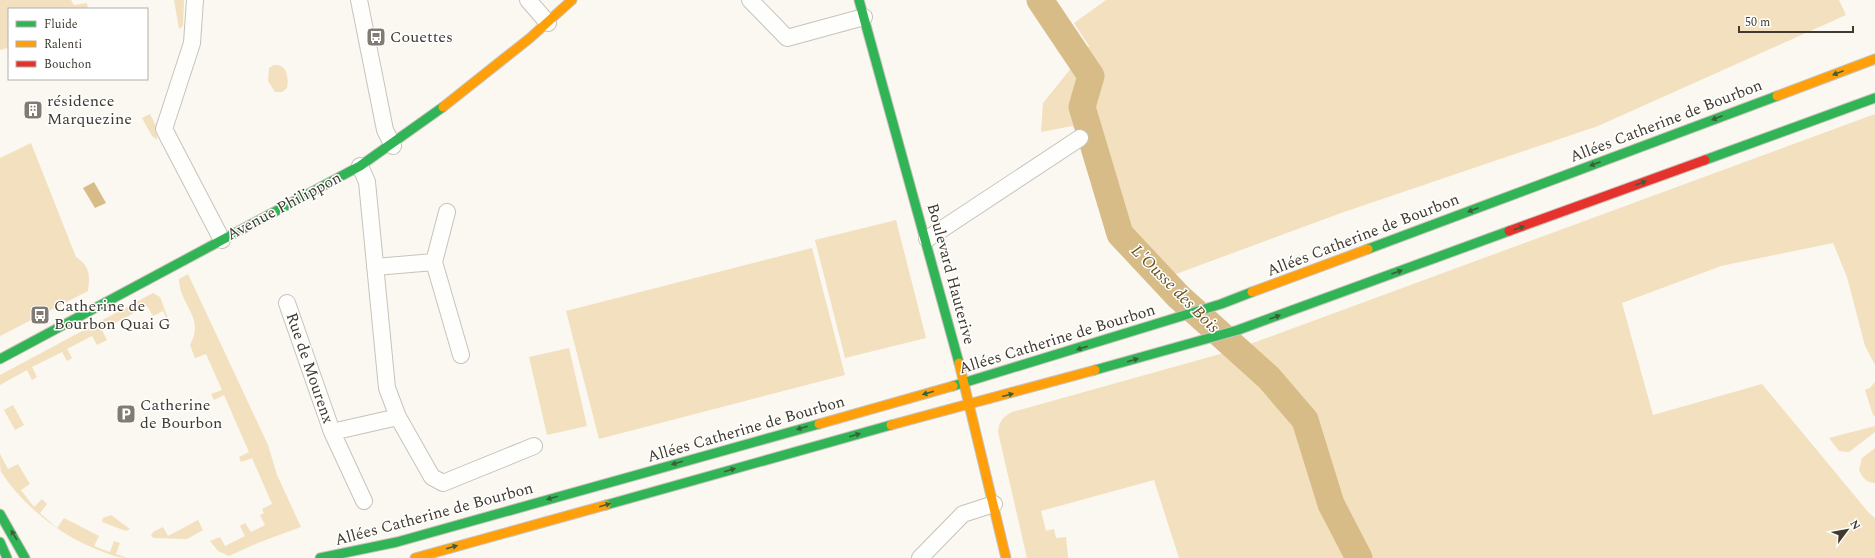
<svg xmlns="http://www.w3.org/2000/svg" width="1875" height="558" font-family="Spectral,serif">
<rect width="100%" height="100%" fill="#fbf8f1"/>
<path fill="#f2e0be" d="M 0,0 L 71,0 L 74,5 L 87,3 L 88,9 L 9,9 L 9,48 L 0,50 Z
M 174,0 L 184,0 L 183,26 L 179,29 Z
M 1106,0 L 1839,0 L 1846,15 L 1598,126 L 1341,213 L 1149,284 L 1101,148 L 1072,126 L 1041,132 L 1043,103 L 1089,46 L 1074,23 Z
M 274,65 C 287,64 289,77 287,88 L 282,92 L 275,92 L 268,81 L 269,68 Z
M 150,114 L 156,126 L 157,140 L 152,136 L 142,118 Z
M 1875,114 L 1875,365 L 1865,346 L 1847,277 L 1833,243 L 1721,266 L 1622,303 L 1653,415 L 1762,384 L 1869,513 L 1875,518 L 1875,558 L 1179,558 L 1154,480 L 1041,511 L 1046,531 L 1054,529 L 1056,538 L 1066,537 L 1068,558 L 1027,558 L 998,432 C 999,421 1003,417 1012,412 L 1231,351 Z
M 31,143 L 76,257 C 90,266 90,275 88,291 L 0,336 L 0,158 Z
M 896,220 L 926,338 L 845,358 L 815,240 Z
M 812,248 L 845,375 L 599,439 L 566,311 Z
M 188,274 L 268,445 L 277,475 L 301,527 L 260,542 L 229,556 L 218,551 L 210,541 L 220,537 L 225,546 L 245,536 L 240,526 L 245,523 L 251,532 L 265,525 L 260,515 L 264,513 L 262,509 L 272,504 L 252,458 L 241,462 L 239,457 L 249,452 L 224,395 L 214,400 L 211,394 L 222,390 L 206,354 L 195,358 L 190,345 C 205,317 181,307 179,281 L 179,279 Z
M 153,293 L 160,297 L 172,329 L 163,311 L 153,316 L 147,306 L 102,330 L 107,340 L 97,345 L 92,336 L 67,349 L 72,358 L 67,361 L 62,352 L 32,367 L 37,377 L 32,380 L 27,370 L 0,385 L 0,375 Z
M 569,348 L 587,426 L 547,435 L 529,357 Z
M 1875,382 L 1875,416 L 1873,415 L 1865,390 L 1870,388 Z
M 13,405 L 24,425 L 15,430 L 4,410 Z
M 1875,426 L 1875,432 L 1849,452 L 1839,451 L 1829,438 Z
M 1875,448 L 1875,483 C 1867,483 1862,477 1859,470 L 1862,458 Z
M 0,454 L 8,469 L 18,464 L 30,484 L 21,490 L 34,507 L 42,499 L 47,504 L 40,513 L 57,528 L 64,518 L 99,536 L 94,546 L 110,552 L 114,541 L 120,543 L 116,554 L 128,558 C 118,558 111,555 101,551 C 61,536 25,508 1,472 C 0,468 0,459 0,454 Z
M 111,515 L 130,529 L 126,531 L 102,522 L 103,518 Z
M 198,520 L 203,530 L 187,539 L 154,538 L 151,536 L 153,532 L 163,527 L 168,536 Z"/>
<path fill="#d7bc87" d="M 94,182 L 106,203 L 95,208 L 83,188 Z"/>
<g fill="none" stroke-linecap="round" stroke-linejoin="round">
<path stroke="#d7bc87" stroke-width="27" d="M 1040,0 L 1091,76 L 1082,107 L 1120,234 L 1178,296 L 1269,378 L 1305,420 L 1331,504 L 1359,558"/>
<defs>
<path id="street" d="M 195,0 L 192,43 L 164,129 L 222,240
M 359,0 L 385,130 L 393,146
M 528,0 L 548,23
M 750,0 L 787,38 L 864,17
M 360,166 L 367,182 L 387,388 L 398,417 L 432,477 L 443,483 L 534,446
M 447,212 L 434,262 L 461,355
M 927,239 L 1080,138
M 375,267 L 434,262
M 287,303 L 332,432 L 364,501
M 332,432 L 398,417
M 920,558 L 963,514 L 994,504"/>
<path id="fast" d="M 859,0 L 959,363
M 1705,160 L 1875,98
M 1368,249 L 1777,96
M 0,359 L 360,166 L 443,107
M 1095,370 L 1238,330 L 1509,231
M 953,386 L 1221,304 L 1252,292
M 606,505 L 891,425
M 0,514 L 25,558
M 0,542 L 7,558
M 320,558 L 397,542 L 819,424"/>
<path id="slow" d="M 1777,96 L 1875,59
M 443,107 L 530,38 L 572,0
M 1252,292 L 1368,249
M 959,363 L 1006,558
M 819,424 L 953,386
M 891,425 L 1095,370
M 415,558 L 606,505"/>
<path id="jam" d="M 1509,231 L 1705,160"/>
</defs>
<use href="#street" stroke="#c7c3bb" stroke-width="18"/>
<use href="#fast" stroke="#c7c3bb" stroke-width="11"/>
<use href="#slow" stroke="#c7c3bb" stroke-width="11"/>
<use href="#jam" stroke="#c7c3bb" stroke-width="11"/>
<use href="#street" stroke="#fefefd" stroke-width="16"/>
<use href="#fast" stroke="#30b455" stroke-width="9"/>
<use href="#slow" stroke="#ff9f0a" stroke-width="9"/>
<use href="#jam" stroke="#e5322d" stroke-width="9"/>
</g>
<defs><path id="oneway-solid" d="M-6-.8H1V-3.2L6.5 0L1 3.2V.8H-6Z"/></defs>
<g fill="#3b5f3a">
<use href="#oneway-solid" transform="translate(1838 73) rotate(159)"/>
<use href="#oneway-solid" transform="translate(1717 118) rotate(159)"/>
<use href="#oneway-solid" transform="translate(1595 164) rotate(159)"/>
<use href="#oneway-solid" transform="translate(1641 183) rotate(-20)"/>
<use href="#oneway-solid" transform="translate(1473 210) rotate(159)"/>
<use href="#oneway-solid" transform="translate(1519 228) rotate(-20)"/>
<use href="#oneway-solid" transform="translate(1397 272) rotate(-20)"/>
<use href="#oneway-solid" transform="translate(1275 317) rotate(-20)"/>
<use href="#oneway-solid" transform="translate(1082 348) rotate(163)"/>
<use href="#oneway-solid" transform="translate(1133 360) rotate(-16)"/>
<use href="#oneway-solid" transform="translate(928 393) rotate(164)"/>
<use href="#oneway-solid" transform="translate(1008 395) rotate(-15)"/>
<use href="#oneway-solid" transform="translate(802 428) rotate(164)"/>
<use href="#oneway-solid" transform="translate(855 435) rotate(-16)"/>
<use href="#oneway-solid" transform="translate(677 463) rotate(164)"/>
<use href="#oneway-solid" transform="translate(730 470) rotate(-16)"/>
<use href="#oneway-solid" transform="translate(552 498) rotate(164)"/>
<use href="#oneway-solid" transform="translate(605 505) rotate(-16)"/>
<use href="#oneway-solid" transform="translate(14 535) rotate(-121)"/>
<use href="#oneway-solid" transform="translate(452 547) rotate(-16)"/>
</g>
<defs>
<symbol id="bus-square" viewBox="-11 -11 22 22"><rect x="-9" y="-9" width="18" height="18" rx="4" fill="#817c73" stroke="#fff"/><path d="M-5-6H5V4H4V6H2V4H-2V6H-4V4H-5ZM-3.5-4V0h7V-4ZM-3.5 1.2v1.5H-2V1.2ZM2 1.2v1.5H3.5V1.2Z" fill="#fff"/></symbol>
<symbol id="building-square" viewBox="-11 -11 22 22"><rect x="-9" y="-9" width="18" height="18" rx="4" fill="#817c73" stroke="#fff"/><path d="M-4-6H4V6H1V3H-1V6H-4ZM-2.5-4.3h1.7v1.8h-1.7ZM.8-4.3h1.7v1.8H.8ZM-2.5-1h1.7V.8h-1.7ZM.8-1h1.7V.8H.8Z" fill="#fff"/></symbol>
<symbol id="parking-square" viewBox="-11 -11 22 22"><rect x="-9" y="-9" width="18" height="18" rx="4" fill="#817c73" stroke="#fff"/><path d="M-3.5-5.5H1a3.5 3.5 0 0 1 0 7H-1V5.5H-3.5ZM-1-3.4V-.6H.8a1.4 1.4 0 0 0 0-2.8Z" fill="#fff"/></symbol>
</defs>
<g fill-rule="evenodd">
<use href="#bus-square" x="365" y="26" width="22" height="22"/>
<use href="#building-square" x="22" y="99" width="22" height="22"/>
<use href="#bus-square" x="29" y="304" width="22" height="22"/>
<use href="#parking-square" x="115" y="403" width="22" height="22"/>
</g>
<g text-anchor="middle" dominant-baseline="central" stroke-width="3" stroke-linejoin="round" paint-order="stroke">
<g font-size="16" fill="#403a2f" stroke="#fff" text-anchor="start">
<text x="390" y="37">Couettes</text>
<text x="47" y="101">résidence<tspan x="47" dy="18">Marquezine</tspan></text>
<text x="54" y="306">Catherine de<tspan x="54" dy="18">Bourbon Quai G</tspan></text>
<text x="140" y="405">Catherine<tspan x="140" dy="18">de Bourbon</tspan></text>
</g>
<g font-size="16" fill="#403a2f" stroke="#fff">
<text transform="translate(1666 121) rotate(-21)">Allées Catherine de Bourbon</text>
<text transform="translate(284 206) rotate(-28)">Avenue Philippon</text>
<text transform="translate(1363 235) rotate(-21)">Allées Catherine de Bourbon</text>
<text transform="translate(951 274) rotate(75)">Boulevard Hauterive</text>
<text transform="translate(1057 339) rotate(-17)">Allées Catherine de Bourbon</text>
<text transform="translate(310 368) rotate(71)">Rue de Mourenx</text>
<text transform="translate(746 429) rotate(-16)">Allées Catherine de Bourbon</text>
<text transform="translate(434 514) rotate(-15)">Allées Catherine de Bourbon</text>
</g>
<g font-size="17" font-style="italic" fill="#6a5118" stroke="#fff">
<text transform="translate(1175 289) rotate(45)">L'Ousse des Bois</text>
</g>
</g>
<rect x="8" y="8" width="140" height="72" fill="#ffffff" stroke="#b3b0ac"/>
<rect x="16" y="21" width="20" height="6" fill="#30b455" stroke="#b3b0ac"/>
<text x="44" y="28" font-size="12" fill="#403a2f">Fluide</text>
<rect x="16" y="41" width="20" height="6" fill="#ff9f0a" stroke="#b3b0ac"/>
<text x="44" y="48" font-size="12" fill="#403a2f">Ralenti</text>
<rect x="16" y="61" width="20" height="6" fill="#e5322d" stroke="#b3b0ac"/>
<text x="44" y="68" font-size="12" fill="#403a2f">Bouchon</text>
<g transform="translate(1847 530) rotate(58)" stroke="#ffffff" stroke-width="3" paint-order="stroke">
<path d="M0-3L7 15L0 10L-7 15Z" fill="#403a2f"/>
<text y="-6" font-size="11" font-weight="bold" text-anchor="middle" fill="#403a2f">N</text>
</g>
<path d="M1739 26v6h114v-6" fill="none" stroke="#403a2f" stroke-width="2"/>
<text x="1745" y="26" font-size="12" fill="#403a2f" stroke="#ffffff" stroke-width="3" paint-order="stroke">50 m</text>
</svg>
